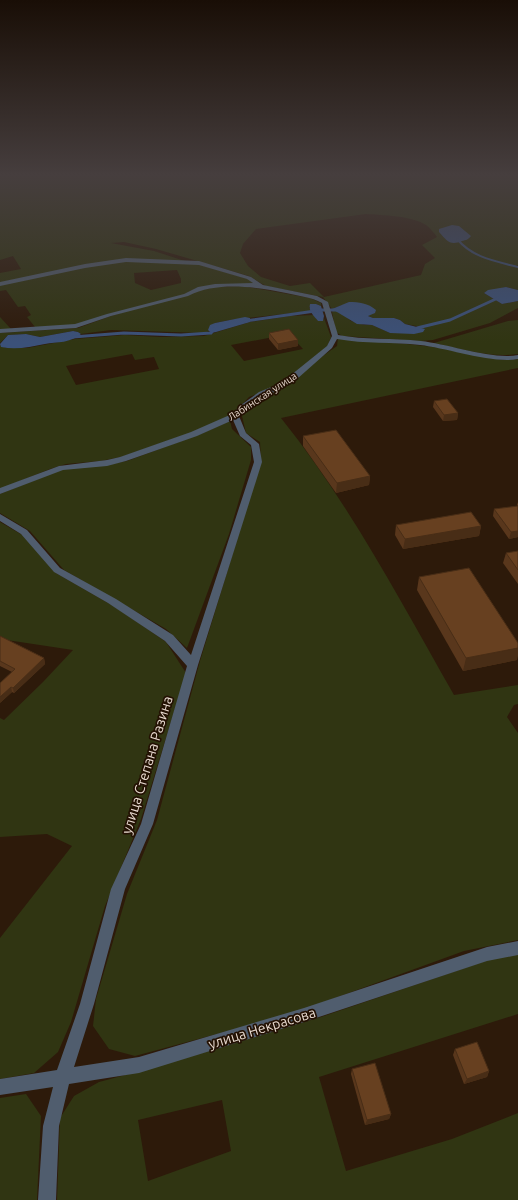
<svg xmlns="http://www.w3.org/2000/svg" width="518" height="1200" font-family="Ubuntu,sans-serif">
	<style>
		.green { fill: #303512; fill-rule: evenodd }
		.water { fill: #3b5179 }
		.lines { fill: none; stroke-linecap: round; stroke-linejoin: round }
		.stream-far1 { stroke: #3b5179; stroke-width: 2 }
		.stream { stroke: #3b5179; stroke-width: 3 }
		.street { fill: #505d6e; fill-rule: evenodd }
		.wall { fill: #59371c }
		.shaded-wall { fill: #482d16 }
		.building { fill: #674020; stroke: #482d16 }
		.labels { text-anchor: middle; stroke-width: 3.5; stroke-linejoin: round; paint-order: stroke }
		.far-street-label { font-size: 10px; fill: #e9dbd1; stroke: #231103 }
		.near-street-label { font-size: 14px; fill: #e9dbd1; stroke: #231103 }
	</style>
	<rect width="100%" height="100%" fill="#2d1a0a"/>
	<!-- green -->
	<g class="green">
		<path d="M0 175H518V265L516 266 518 268V290L506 287 484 293 502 304 518 301V308L490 323 433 340 420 341 342 336 336 332 332 312 334 310 345 316 351 321 364 325H372L390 333 422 327 405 324 400 320 394 318H373L342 305 332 309 323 297 266 286 249 276 156 249 124 242 111 243 154 251 191 263 129 259 0 283V273L21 269 13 256 0 260ZM366 214C381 215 413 216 426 225 430 228 434 233 437 237L422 245 435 258 425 264 421 275 324 297 310 283 290 286 261 277 248 266 240 253 243 244 256 229Z"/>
		<path d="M124 261 198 264 248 279 257 284 214 285 195 289 183 295 105 316 77 326 9 331 0 329V317L12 330 35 327 27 317 31 315 25 306 18 307 6 290 0 291V284L86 267ZM177 270 181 279V283L151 290 135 283 134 273Z"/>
		<path d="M242 286 310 298 321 303V306L316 304 309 307 311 311 230 320 215 323 208 330 210 331 202 333 111 330 81 334 78 332 73 331 40 337 26 334 8 335 0 343V333L78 328 111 316 199 290 216 287Z"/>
		<path d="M314 315 318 321H323L324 318 331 337 327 347 279 385 249 397 235 412 223 419 193 432 121 457 100 461 66 464 50 469 0 489V345L6 348H27L75 339 125 335 161 337 204 336 250 322 290 316ZM289 334 303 349 244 361 231 345ZM132 354 135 360 154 357 159 369 76 385 66 366Z"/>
		<path d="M518 320V354C490 358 461 349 434 343L508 321Z"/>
		<path d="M338 338C370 341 402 343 433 347 454 349 500 364 518 359V368L281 418C349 503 400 600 454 695L518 685V704L514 705 507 717 518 733V940L464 951 291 1014 135 1056 109 1049 93 1026 96 999 127 894 157 820 200 661 261 461 260 442 246 433 242 416 250 406 265 395 288 385 317 360 337 346Z"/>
		<path d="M230 421 232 429 251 447V460L229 534 187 648 166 629 64 570 30 531 0 513V494L62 469 107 465 127 461 203 433Z"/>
		<path d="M0 522 24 536 56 573 115 607 166 642 186 673 141 819 105 906 71 1022 58 1052 34 1073 0 1079V938L72 846 47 834 0 837V718L4 720 43 682 73 650 0 639Z"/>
		<path d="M518 953V1014L319 1077 346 1171 452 1139 518 1113V1200H57L60 1118 74 1096 99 1082 155 1067 321 1017 491 959ZM222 1100 231 1151 148 1181 138 1120Z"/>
		<path d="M26 1094 41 1116 37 1200H0V1098Z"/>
	</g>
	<!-- water -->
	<g class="water">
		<path d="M452 225 459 226 471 236C468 240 466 240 462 241 450 246 447 241 439 232V229Z"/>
		<path d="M506 287 518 290V301L502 304 484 293 488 290Z"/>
		<path d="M349 302C359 302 368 303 376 310L375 313 368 316 373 318H394L400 320 405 324 425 329 423 332 414 334 390 333 372 325 357 324 332 309Z"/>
		<path d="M310 304H316L321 306 324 316 323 321H318C314 316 308 311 310 304Z"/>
		<path d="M245 317 250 318V322L216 332 211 333 208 330 210 325 215 323Z"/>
		<path d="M73 331 78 332 81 334C71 343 57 342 45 344 30 347 16 350 1 347L0 344 8 335 26 334 40 337Z"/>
	</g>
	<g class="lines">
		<!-- stream-far1 -->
		<path class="stream-far1" d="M457 239C473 258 495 261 518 267"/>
		<!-- stream -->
		<g class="stream">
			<path d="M245 321 322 310H338"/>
			<path d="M417 328 450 320 498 298"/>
			<path d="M73 337 124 333 181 335 211 333 214 329"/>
		</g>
		<!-- street -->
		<path class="street" d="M126 258 199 261 251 277 263 285 317 296 328 302 338 335C365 340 393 338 421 341 448 344 493 360 518 355V359C493 364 447 348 420 345 393 342 365 344 337 339L332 348 297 379 282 389 265 396 239 416 246 433 259 444 262 462 198 665 153 824 125 889 94 1004 74 1067 139 1057 304 1008 487 947 518 941V955L487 961 304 1022 139 1073 69 1084 59 1126 56 1200H38L43 1126 53 1087 0 1095V1079L57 1070 80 1004 111 889 141 824 187 666 165 641 108 603 54 572 21 534 0 521V514L27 530 60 568 116 599 173 635 191 655 254 462 251 445 240 436 233 420 197 436 126 461 107 466 63 470 0 494V488L59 466 107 460 120 457 191 432 232 414 241 405 259 392 276 385 291 375 327 346 332 336 322 303C311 297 299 296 286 293 255 287 218 281 188 296L111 316 76 328 0 333V329L75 324 107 314 184 294 198 287 215 284 253 283 247 279 199 265 126 262 85 268 0 286V282L85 264Z"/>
	</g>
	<!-- wall -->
	<g class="wall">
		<path d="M269 333 298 346 278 350 269 339Z"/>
		<path d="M434 401 458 413 457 420 443 421 433 407Z"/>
		<path d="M303 436 370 476 369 485 336 493 303 446Z"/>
		<path d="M518 502V537L509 539 493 516 494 509 518 506 517 505Z"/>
		<path d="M396 525 481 526 479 536 403 549 395 535Z"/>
		<path d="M518 551V584L503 563 506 553Z"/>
		<path d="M419 577 517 660 463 671 417 590Z"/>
		<path d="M0 636 44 658 45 664 14 693 12 692 0 703 12 672 0 666Z"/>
		<path d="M455 1049 489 1071 487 1077 464 1084 453 1055Z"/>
		<path d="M352 1069 391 1114 389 1119 365 1125 351 1074Z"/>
	</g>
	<!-- shaded-wall -->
	<g class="shaded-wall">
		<path d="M298 340V346L278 350V344Z"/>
		<path d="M458 413 457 420 443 421 444 415Z"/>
		<path d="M370 476 369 485 336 493 337 483Z"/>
		<path d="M481 526 479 536 403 549 405 539Z"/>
		<path d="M518 531V537L509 539 511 532Z"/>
		<path d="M518 648V656L517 660 463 671 466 658Z"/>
		<path d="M44 658 45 664 14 693 13 688Z"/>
		<path d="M11 687 12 692 0 703V697Z"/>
		<path d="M489 1071 487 1077 464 1084 467 1079Z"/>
		<path d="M391 1114 389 1119 365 1125 367 1120Z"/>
	</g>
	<!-- building -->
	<g class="building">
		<path d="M289 329 298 340 278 344 269 333Z"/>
		<path d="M447 399 458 413 444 415 434 401Z"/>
		<path d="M336 430 370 476 337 483 303 436Z"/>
		<path d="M518 506V531L511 532 494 509Z"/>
		<path d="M471 512 481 526 405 539 396 525Z"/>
		<path d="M518 551V570L506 553Z"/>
		<path d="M469 568 518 643V648L466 658 419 577Z"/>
		<path d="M0 636 44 658 13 688 11 687 0 697V683L15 669 0 661Z"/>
		<path d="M477 1042 489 1071 467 1079 455 1049Z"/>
		<path d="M375 1063 391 1114 367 1120 352 1069Z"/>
	</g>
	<!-- sky -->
	<linearGradient id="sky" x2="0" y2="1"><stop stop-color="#190e06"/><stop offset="0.51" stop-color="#463e3e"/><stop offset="1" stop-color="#463e3e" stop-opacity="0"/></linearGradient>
	<rect width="518" height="343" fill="url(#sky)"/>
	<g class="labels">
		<!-- far-street labels -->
		<g class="far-street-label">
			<text transform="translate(262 396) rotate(-33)" y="4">Лабинская улица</text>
		</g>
		<!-- near-street labels -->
		<g class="near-street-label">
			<text transform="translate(147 765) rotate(-73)" y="5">улица Степана Разина</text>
			<text transform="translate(262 1028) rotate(-17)" y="5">улица Некрасова</text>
		</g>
	</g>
</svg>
